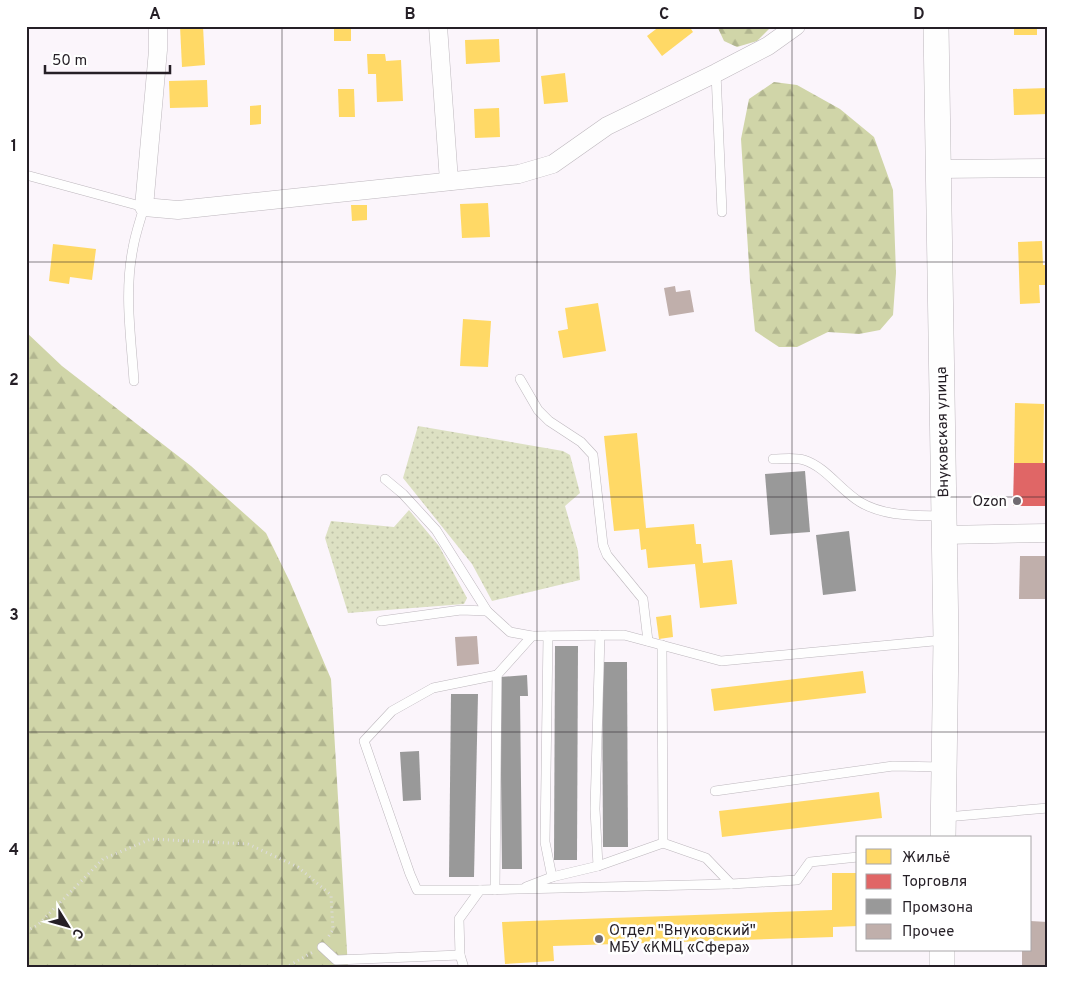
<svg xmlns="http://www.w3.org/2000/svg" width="1074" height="994" font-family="Overpass,sans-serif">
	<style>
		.forest { fill: url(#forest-firs) }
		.garden { fill: url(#garden-dots) }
		.homes { fill: #ffd966 }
		.shops { fill: #e06666 }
		.industry { fill: #999 }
		.building { fill: #c0afab }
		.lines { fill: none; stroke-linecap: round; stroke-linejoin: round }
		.lane-casing { stroke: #bdb7bd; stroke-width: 10 }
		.street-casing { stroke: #bdb7bd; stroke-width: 19 }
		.secondary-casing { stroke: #bdb7bd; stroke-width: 26 }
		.path { stroke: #dedcdf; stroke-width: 3; stroke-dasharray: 1 4; stroke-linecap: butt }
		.lane { stroke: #fefefe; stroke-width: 9 }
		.street { stroke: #fefefe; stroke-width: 18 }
		.secondary { stroke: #fefefe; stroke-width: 25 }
		.grid { fill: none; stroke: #251f26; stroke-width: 1; stroke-opacity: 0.55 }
		.poi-dot { fill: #706a71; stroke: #fff; stroke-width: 2 }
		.labels { text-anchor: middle; stroke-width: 5; stroke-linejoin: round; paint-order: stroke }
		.street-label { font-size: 15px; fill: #251f26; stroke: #fff }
		.poi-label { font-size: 15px; fill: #251f26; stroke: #fff; text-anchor: end }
		.neatline { fill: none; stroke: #251f26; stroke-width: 2 }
		.grid-label { font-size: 16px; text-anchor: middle; font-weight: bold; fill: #251f26 }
	</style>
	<defs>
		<pattern id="forest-firs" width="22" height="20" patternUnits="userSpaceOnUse" patternTransform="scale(1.25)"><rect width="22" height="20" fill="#d0d5a8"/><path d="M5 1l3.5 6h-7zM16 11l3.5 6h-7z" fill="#b2b690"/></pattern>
		<pattern id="garden-dots" width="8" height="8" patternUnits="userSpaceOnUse" patternTransform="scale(1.25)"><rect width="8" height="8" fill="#dde1c3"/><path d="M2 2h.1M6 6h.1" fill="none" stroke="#bec1a7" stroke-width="1.8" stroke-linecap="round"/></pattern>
	</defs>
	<rect width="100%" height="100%" fill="#fbf5fb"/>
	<!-- forest -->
	<g class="forest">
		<path d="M717 26H772L757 41 737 47 724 41Z"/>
		<path d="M774 82 797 85 840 109 874 137 893 190 896 273 893 315 880 330 859 334 828 332 797 347H779L755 331 750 281 741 139 749 99Z"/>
		<path d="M26 332 62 366 191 466 266 533 290 582 331 679 348 968H26Z"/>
	</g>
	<!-- garden -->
	<g class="garden">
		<path d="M418 426 563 451 570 455 580 493 565 506 578 551 580 580 492 601 472 564 403 478Z"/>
		<path d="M409 510 439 546 467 598 464 604 348 613 325 538 331 521 394 527Z"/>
	</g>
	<!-- homes -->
	<g class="homes">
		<path d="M180 26H203L205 65 182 67Z"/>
		<rect x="334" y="26" width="17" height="15"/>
		<path d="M660 26H689L693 32 662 56 647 36Z"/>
		<rect x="1014" y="26" width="23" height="9"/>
		<path d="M499 39 500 62 466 64 465 40Z"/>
		<path d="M367 54H385L386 61 401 60 403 101 377 102 376 74H368Z"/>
		<path d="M565 73 568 102 544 104 541 76Z"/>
		<path d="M207 80 208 107 170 108 169 81Z"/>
		<path d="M1048 88V114L1014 115 1013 89Z"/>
		<path d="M338 89H354L355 117H339Z"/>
		<path d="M261 105V124L250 125V106Z"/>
		<path d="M499 108 500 137 475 138 474 109Z"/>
		<path d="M488 203 490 237 462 238 460 204Z"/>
		<path d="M351 205H367V220L352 221Z"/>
		<path d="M1042 241 1043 265H1048V285H1039L1040 303 1020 304 1018 242Z"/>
		<path d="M53 244 96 249 92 280 70 277 69 284 49 281Z"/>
		<path d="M598 303 606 351 563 358 558 331 568 329 565 308Z"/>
		<path d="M463 319 491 321 488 367 460 366Z"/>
		<path d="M1015 403 1044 404 1043 463H1014Z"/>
		<path d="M637 433 646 528 694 524 696 544H701L703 563 732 560 737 604 700 608 695 564 648 568 646 549 641 550 639 529 614 531 604 436Z"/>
		<path d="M671 615 673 637 659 639 656 617Z"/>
		<path d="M863 671 866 693 714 711 711 689Z"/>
		<path d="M879 792 882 818 722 837 719 811Z"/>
		<path d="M832 873H858V926L833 927V937L553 946 554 961 505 964 502 922 832 910Z"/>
	</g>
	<!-- shops -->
	<path class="shops" d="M1014 463H1048V506H1013Z"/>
	<!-- industry -->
	<g class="industry">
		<path d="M805 471 810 532 770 535 765 474Z"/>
		<path d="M849 531 856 591 823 595 816 535Z"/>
		<path d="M555 646H578L577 860H554Z"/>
		<path d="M602 662H627L628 847H603Z"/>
		<path d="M527 675 528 696H520L522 869H502L500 677Z"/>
		<path d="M451 694H478L474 877H449Z"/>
		<path d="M419 751 421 800 403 801 400 752Z"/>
	</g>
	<!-- building -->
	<g class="building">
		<path d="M675 286 676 292 690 290 694 312 669 316 664 288Z"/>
		<path d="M1020 556H1048V599H1019Z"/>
		<path d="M477 636 479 664 457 666 455 637Z"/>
		<path d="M1030 921 1048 922V968H1022V950H1030Z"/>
	</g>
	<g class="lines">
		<defs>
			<g id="lane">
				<path d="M716 73 722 212"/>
				<path d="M26 175 144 207C140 221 135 235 133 248 124 292 131 337 134 381"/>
				<path d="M520 379 538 410 549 421 581 442 593 455 603 545 607 555 643 599 648 641"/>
				<path d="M773 459C782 459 795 457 804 460 826 467 840 490 860 502 885 517 915 515 943 516"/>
				<path d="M385 479 403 494 436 530 487 611 510 632 532 636"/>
				<path d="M381 621 461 610 487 611"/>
				<path d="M548 636 545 842 552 877"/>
				<path d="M715 791 893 766 943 767"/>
				<path d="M946 817 1048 808"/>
				<path d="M663 843 706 858 731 884"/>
				<path d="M598 866 595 809 600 635"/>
				<path d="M526 887 552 877 598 866 663 843 662 645"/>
				<path d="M480 890H417L410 874 364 741 392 711 433 688 497 675 532 636 624 635 721 661 944 640"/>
				<path d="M495 890 497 675"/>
				<path d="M322 947 336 960 460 955 464 968"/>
				<path d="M460 955 459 919 480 890 731 884 797 880 810 862 858 857"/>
			</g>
			<g id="street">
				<path d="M158 26V50L144 207 178 210 519 174 553 164 607 126 716 73 768 46 796 26"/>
				<path d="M438 26 449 181"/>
				<path d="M937 169 1048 168"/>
				<path d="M944 535 1048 533"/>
			</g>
			<g id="secondary">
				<path d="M936 26 946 640 943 838"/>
				<path d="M942 968V950"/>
			</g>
		</defs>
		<!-- lane casing -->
		<use href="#lane" class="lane-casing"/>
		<!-- street casing -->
		<use href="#street" class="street-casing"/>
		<!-- secondary casing -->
		<use href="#secondary" class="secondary-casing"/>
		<!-- path -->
		<g class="path">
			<path d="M26 931 38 925 103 859 151 839 248 844 298 867 331 895 333 930 328 937"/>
			<path d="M285 968 313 952"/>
		</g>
		<!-- lane -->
		<use href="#lane" class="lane"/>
		<!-- street -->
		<use href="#street" class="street"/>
		<!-- secondary -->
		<use href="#secondary" class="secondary"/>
	</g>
	<!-- grid -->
	<path class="grid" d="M282 26V968M537 26V968M792 26V968M26 262H1048M26 497H1048M26 732H1048"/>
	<!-- markers -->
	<g class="poi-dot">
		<circle cx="1017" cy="501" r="5"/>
		<circle cx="599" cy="939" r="5"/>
	</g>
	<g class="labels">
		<!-- street labels -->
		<g class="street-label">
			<text transform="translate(942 432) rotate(-91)" y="5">Внуковская улица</text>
		</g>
		<!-- poi labels -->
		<g class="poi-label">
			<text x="1007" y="506">Ozon</text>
			<text x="609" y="935" text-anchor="start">Отдел "Внуковский"<tspan x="609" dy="17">МБУ «КМЦ «Сфера»</tspan></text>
		</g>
	</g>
	<!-- border -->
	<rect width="1074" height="994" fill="none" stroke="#ffffff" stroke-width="55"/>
	<!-- legend -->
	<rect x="856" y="836" width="175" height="115" fill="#ffffff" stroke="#a8a5a8"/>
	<rect x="866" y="849" width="25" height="15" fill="#ffd966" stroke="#a8a5a8"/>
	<text x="902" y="862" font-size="15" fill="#251f26">Жильё</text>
	<rect x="866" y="874" width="25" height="15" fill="#e06666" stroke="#a8a5a8"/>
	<text x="902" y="886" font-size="15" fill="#251f26">Торговля</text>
	<rect x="866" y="899" width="25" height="15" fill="#999999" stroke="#a8a5a8"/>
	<text x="902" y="912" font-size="15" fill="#251f26">Промзона</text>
	<rect x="866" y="924" width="25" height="15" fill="#c0afab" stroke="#a8a5a8"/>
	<text x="902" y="936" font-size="15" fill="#251f26">Прочее</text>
	<!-- north arrow -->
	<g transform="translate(68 926) rotate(127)" stroke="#ffffff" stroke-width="4" paint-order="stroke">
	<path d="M0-4L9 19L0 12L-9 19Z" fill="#251f26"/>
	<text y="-8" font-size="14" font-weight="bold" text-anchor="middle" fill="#251f26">С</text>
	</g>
	<!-- scale -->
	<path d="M45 65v8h125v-8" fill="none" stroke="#251f26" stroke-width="2.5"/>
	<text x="52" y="65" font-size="15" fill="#251f26" stroke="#ffffff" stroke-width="4" paint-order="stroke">50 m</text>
	<rect x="28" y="28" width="1018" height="938" class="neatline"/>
	<g class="grid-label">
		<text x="155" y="19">A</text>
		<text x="410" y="19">B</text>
		<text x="664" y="19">C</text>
		<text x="919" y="19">D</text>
		<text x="14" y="151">1</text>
		<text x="14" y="385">2</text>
		<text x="14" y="620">3</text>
		<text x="14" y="855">4</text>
	</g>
</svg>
